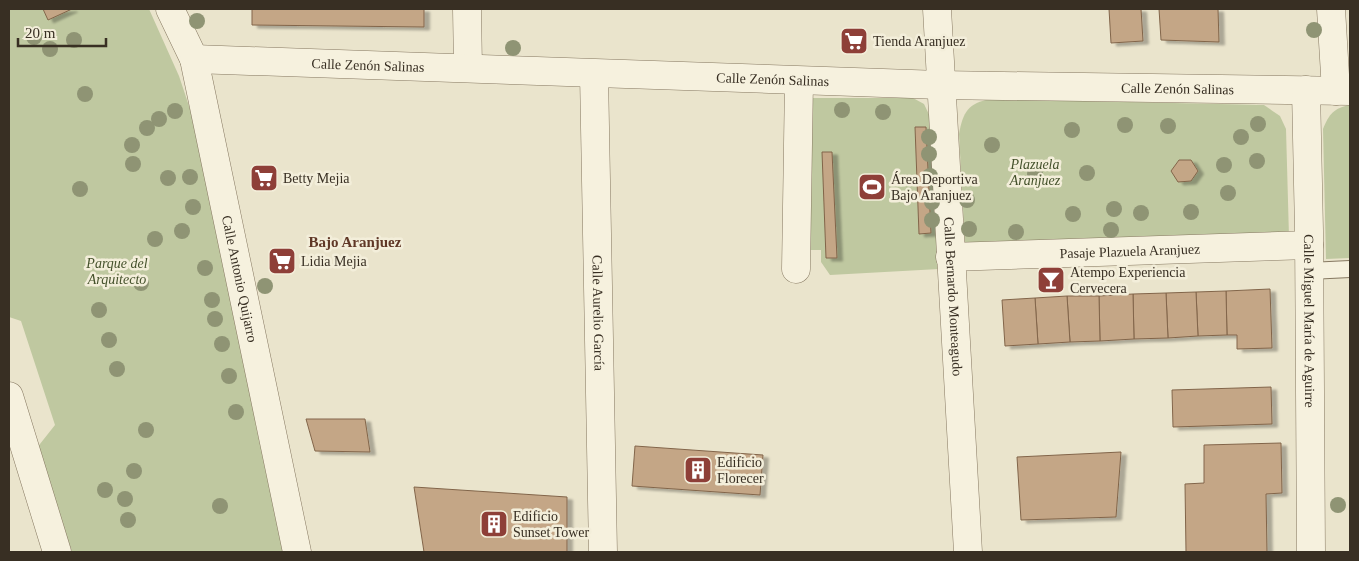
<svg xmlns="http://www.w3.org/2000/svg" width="1359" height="561" font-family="'Times New Roman',serif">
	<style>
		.green { fill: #bfc8a0 }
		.building { fill: #c4a686; stroke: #82654a; filter: url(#shadow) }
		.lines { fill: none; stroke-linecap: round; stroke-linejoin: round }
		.lane-casing { stroke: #867861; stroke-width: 18 }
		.street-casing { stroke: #867861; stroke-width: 29 }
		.lane { stroke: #f6f1de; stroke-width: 16 }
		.street { stroke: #f6f1de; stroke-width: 28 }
		.tree { fill: #8f9474 }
		.labels { text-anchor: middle; stroke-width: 5; stroke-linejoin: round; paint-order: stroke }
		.poi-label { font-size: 14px; fill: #382f23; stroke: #f3eeda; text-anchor: start }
		.street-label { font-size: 14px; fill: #382f23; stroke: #f3eeda }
		.park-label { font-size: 14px; font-style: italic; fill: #45522c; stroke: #f3eeda }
		.neighbourhood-label { font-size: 15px; font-weight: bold; fill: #603827; stroke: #f3eeda }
	</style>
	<defs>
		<filter id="shadow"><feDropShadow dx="5.5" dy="3" stdDeviation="1" flood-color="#0004"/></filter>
	</defs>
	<rect width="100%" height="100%" fill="#eae4cc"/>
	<!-- green -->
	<g class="green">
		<path d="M9 9H149L179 76 194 121 283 552H72L36 449 55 425 21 321 9 317Z"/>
		<path d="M811 98H913L924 104 934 125 939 269 830 275 821 262V250H807Z"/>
		<path d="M991 99 1264 105 1280 116 1286 129 1289 237 965 246 959 134C963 112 968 103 991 99Z"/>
		<path d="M1350 105V258L1326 259 1323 129C1329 114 1334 108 1350 105Z"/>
	</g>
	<!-- building -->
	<g class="building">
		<path d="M43 9H72L48 20Z"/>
		<path d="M252 9H424V27L252 25Z"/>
		<path d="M1109 9H1141L1143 41 1111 43Z"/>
		<path d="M1159 9H1218L1219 42 1161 40Z"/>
		<path d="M915 127H926L931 233 919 234Z"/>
		<path d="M822 152H832L837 258H826Z"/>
		<path d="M1179 160H1191L1198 171 1191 181 1178 182 1171 171Z"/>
		<path d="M1270 289 1272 348 1237 349V335H1227L1226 291Z"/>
		<path d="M1226 291 1227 335 1198 336 1196 292Z"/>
		<path d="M1196 292 1198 336 1168 338 1166 293Z"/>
		<path d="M1166 293 1168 338 1134 339 1133 294Z"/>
		<path d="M1133 294 1134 339 1100 341 1099 296Z"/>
		<path d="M1067 296H1099L1100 341 1070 342Z"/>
		<path d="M1067 296 1070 342 1038 344 1035 298Z"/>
		<path d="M1035 298 1038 344 1005 346 1002 300Z"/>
		<path d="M1271 387 1272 424 1173 427 1172 390Z"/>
		<path d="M306 419H365L370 452 315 451Z"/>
		<path d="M1281 443 1282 493 1266 494 1267 552H1186L1185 484 1204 483V445Z"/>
		<path d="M635 446 763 455 760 495 632 486Z"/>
		<path d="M1121 452 1116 517 1021 520 1017 457Z"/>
		<path d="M414 487 567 497V552H424Z"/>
	</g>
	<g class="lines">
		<defs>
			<path id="lane" d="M1309 271 1350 269"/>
			<g id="street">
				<path id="s1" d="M170 9 194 59 297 552"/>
				<path d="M467 9 468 68"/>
				<path id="s2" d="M937 9 968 552"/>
				<path d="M1331 9 1336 91"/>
				<path id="s3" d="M194 59 940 85 1350 91"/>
				<path id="s4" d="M594 74 603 552"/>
				<path id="s5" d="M1306 90 1309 231 1311 552"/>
				<path id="s6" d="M950 257 1309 245"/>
				<path d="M796 269 799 81"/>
				<path d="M9 396 57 552"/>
			</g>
		</defs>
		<!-- lane casing -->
		<use href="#lane" class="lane-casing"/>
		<!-- street casing -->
		<use href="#street" class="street-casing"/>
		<!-- lane -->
		<use href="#lane" class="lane"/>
		<!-- street -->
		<use href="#street" class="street"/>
	</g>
	<!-- trees -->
	<g class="tree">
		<circle cx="197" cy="21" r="8"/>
		<circle cx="1314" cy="30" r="8"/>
		<circle cx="34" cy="37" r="8"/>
		<circle cx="74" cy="40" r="8"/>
		<circle cx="513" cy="48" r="8"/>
		<circle cx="50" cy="49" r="8"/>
		<circle cx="85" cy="94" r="8"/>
		<circle cx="842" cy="110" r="8"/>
		<circle cx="175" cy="111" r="8"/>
		<circle cx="883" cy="112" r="8"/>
		<circle cx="159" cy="119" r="8"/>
		<circle cx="1258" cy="124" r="8"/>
		<circle cx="1125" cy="125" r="8"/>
		<circle cx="1168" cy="126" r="8"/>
		<circle cx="147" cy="128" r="8"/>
		<circle cx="1072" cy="130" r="8"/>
		<circle cx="929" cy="137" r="8"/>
		<circle cx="1241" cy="137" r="8"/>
		<circle cx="132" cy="145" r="8"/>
		<circle cx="992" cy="145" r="8"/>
		<circle cx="929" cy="154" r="8"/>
		<circle cx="1257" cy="161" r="8"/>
		<circle cx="133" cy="164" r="8"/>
		<circle cx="1224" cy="165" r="8"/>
		<circle cx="1087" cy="173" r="8"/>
		<circle cx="1035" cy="174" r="8"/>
		<circle cx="930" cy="176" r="8"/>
		<circle cx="190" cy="177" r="8"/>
		<circle cx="168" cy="178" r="8"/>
		<circle cx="80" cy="189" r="8"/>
		<circle cx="1228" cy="193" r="8"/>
		<circle cx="967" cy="200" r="8"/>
		<circle cx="932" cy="202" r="8"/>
		<circle cx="193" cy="207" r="8"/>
		<circle cx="1114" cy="209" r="8"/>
		<circle cx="1191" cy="212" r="8"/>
		<circle cx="1141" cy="213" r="8"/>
		<circle cx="1073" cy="214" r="8"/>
		<circle cx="932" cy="220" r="8"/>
		<circle cx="969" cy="229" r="8"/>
		<circle cx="1111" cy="230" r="8"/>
		<circle cx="182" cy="231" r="8"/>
		<circle cx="1016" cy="232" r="8"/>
		<circle cx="155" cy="239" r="8"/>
		<circle cx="205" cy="268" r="8"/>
		<circle cx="141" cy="283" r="8"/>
		<circle cx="265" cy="286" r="8"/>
		<circle cx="212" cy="300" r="8"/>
		<circle cx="99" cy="310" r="8"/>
		<circle cx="215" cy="319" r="8"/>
		<circle cx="109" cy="340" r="8"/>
		<circle cx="222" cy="344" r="8"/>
		<circle cx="117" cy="369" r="8"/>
		<circle cx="229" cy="376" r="8"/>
		<circle cx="236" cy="412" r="8"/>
		<circle cx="146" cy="430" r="8"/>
		<circle cx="134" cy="471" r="8"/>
		<circle cx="105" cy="490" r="8"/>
		<circle cx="125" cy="499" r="8"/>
		<circle cx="1338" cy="505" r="8"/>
		<circle cx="220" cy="506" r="8"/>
		<circle cx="128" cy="520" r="8"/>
	</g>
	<!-- icons -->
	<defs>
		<symbol id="supermarket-square" viewBox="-11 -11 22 22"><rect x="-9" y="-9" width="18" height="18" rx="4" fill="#8e3f38" stroke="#f3eeda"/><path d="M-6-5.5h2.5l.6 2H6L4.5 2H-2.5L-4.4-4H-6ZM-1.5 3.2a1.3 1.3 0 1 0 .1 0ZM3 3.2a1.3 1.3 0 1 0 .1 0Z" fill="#fff"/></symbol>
		<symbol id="stadium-square" viewBox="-11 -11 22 22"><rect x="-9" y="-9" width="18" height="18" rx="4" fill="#8e3f38" stroke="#f3eeda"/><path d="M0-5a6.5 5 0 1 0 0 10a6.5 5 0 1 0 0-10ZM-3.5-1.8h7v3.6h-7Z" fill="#fff"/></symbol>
		<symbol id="bar-square" viewBox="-11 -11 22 22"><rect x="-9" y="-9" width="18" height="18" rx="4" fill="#8e3f38" stroke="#f3eeda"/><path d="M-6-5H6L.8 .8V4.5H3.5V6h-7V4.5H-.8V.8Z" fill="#fff"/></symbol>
		<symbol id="building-square" viewBox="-11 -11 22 22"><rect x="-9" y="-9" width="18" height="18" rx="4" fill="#8e3f38" stroke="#f3eeda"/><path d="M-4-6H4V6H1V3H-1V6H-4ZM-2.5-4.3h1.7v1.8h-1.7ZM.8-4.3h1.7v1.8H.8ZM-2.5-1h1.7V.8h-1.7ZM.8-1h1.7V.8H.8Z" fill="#fff"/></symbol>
	</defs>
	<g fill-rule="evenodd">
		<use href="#supermarket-square" x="838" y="25" width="32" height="32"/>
		<use href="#supermarket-square" x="248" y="162" width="32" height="32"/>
		<use href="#stadium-square" x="856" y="171" width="32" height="32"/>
		<use href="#supermarket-square" x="266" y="245" width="32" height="32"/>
		<use href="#bar-square" x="1035" y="264" width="32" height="32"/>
		<use href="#building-square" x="682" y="454" width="32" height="32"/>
		<use href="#building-square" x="478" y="508" width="32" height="32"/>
	</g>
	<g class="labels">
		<!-- poi labels -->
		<g class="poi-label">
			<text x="873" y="46">Tienda Aranjuez</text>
			<text x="283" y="183">Betty Mejia</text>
			<text x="891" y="184">Área Deportiva<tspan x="891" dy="16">Bajo Aranjuez</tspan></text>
			<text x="301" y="266">Lidia Mejia</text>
			<text x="1070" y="277">Atempo Experiencia<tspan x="1070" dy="16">Cervecera</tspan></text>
			<text x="717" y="467">Edificio<tspan x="717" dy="16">Florecer</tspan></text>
			<text x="513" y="521">Edificio<tspan x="513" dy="16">Sunset Tower</tspan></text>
		</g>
		<!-- street labels -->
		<g class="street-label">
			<text dy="5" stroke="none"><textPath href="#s3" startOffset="174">Calle Zenón Salinas</textPath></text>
			<text dy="5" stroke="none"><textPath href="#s3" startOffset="579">Calle Zenón Salinas</textPath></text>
			<text dy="5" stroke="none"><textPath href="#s3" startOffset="984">Calle Zenón Salinas</textPath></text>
			<text dy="5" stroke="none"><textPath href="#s6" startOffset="180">Pasaje Plazuela Aranjuez</textPath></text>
			<text dy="5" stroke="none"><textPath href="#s1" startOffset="280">Calle Antonio Quijarro</textPath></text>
			<text dy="5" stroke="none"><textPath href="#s2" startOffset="288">Calle Bernardo Monteagudo</textPath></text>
			<text dy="5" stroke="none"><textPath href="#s4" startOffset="239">Calle Aurelio García</textPath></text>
			<text dy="5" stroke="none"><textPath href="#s5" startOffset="231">Calle Miguel María de Aguirre</textPath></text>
		</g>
		<!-- park labels -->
		<g class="park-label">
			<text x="1035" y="169">Plazuela<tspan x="1035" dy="16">Aranjuez</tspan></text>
			<text x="117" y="268">Parque del<tspan x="117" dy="16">Arquitecto</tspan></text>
		</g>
		<!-- neighbourhood labels -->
		<g class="neighbourhood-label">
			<text x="355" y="247">Bajo Aranjuez</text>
		</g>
	</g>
	<!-- border -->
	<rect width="1359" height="561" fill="none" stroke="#382f23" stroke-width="20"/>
	<!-- scale -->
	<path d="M18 38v8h88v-8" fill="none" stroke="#382f23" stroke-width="2.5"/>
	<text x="25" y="38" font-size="15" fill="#382f23" stroke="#f3eeda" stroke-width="4" paint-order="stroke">20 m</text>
</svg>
